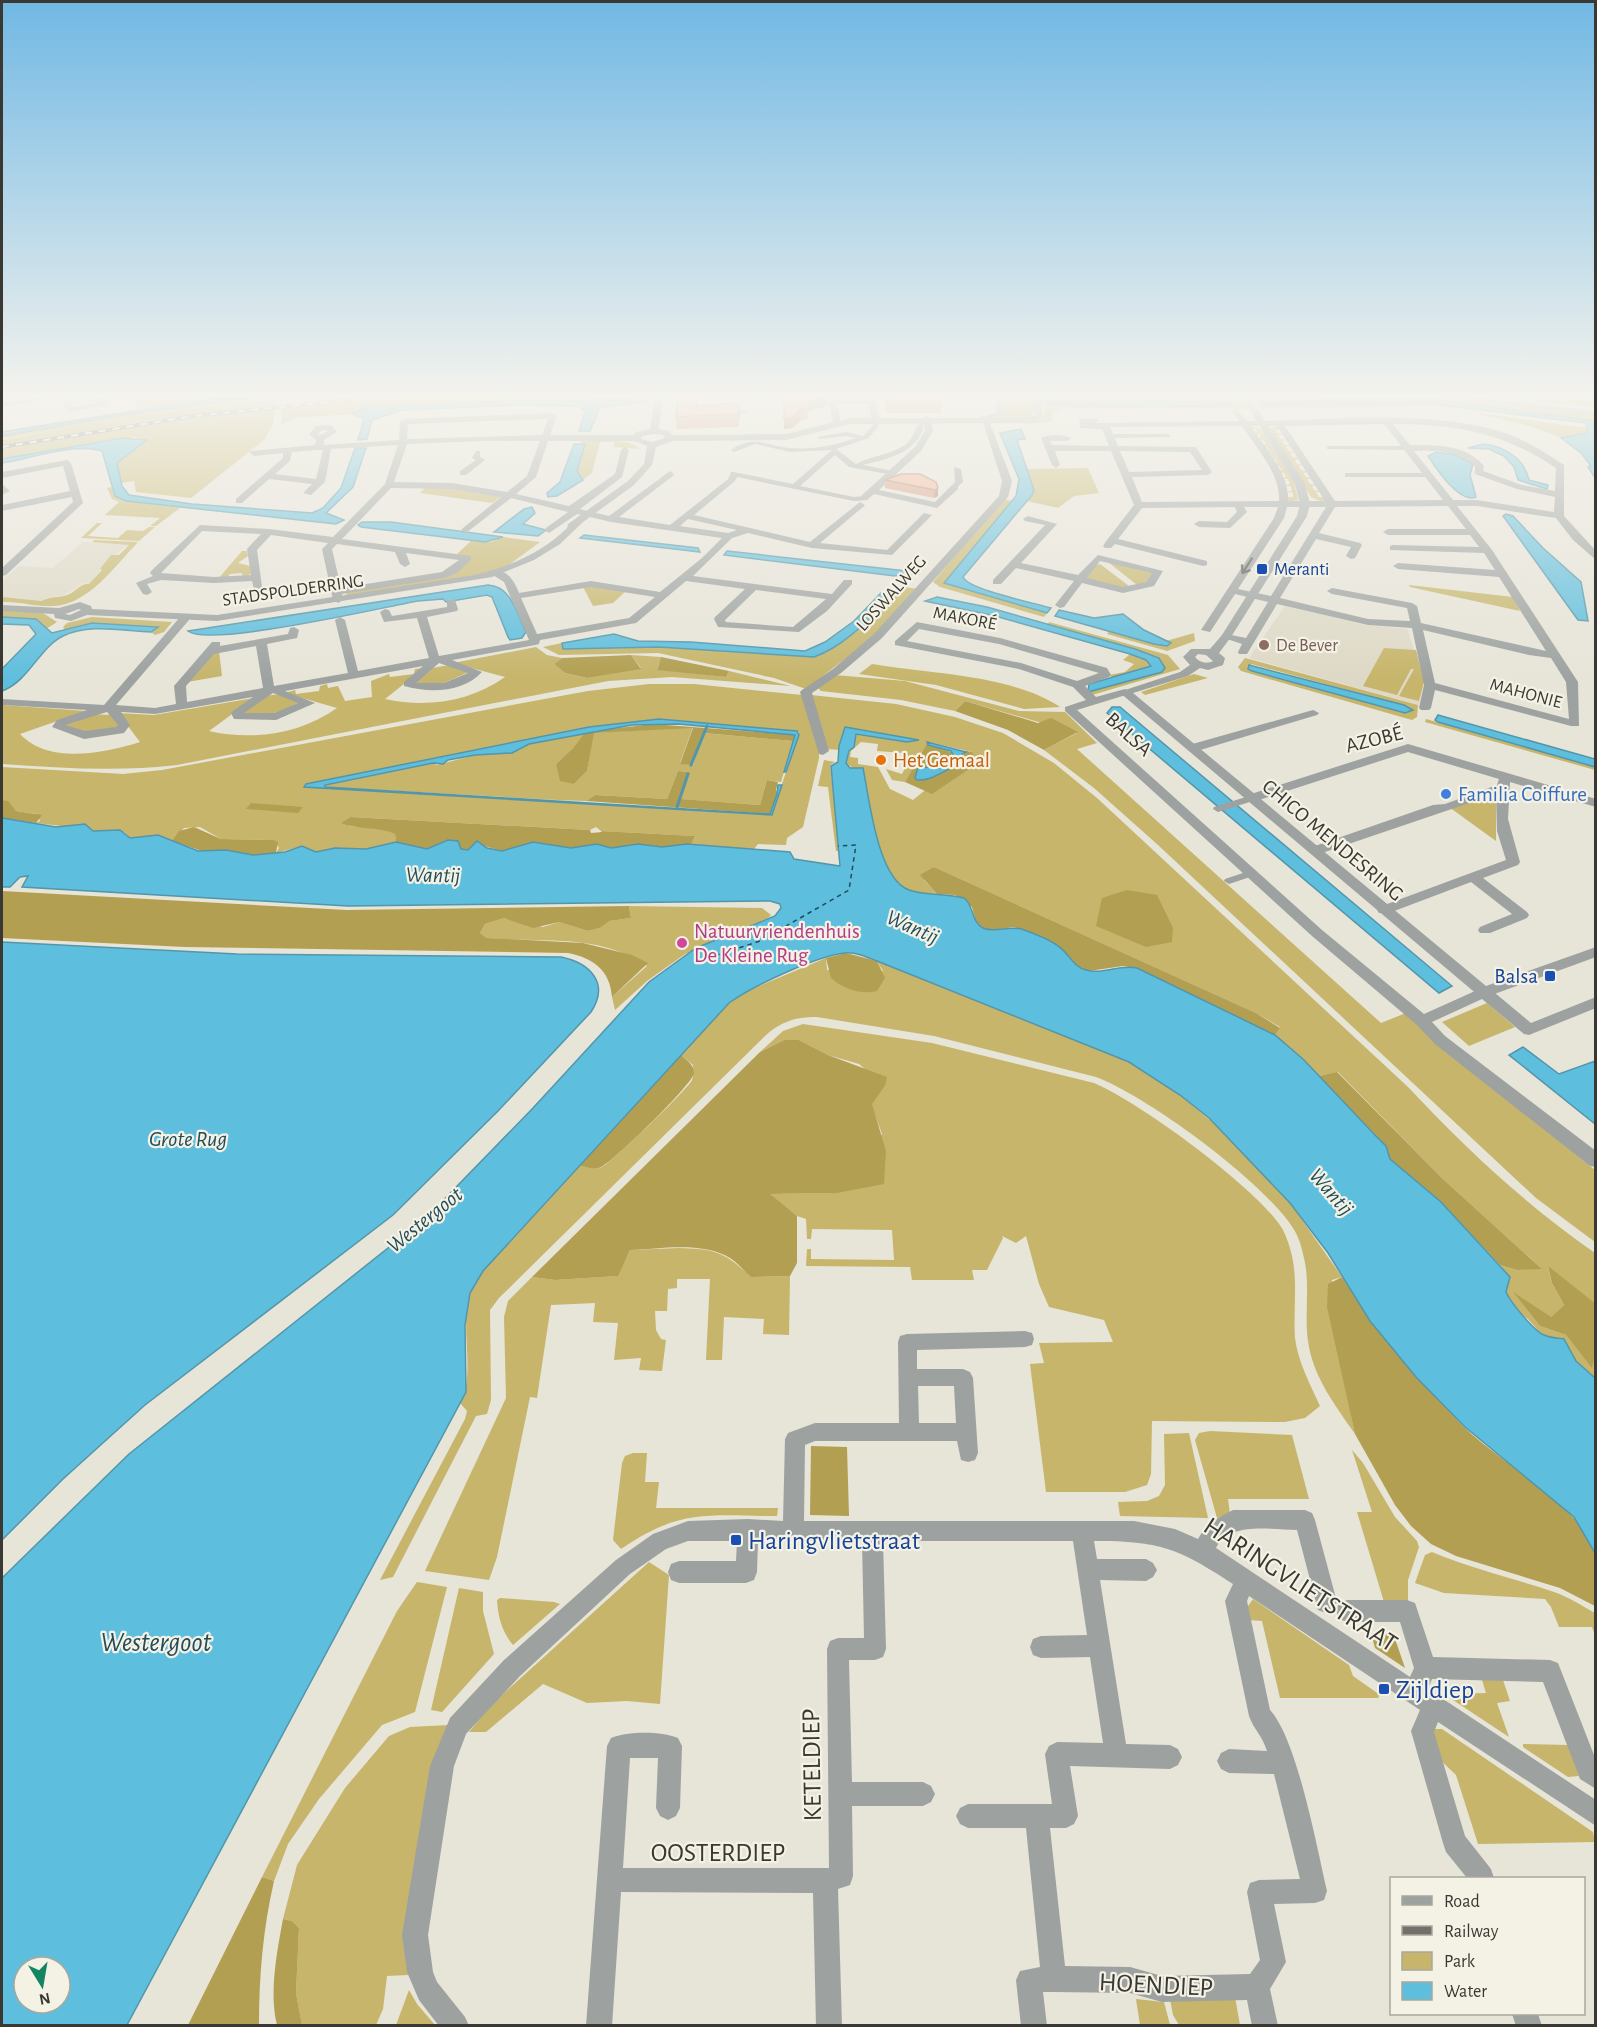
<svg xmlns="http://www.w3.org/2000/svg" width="1597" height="2027" font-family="'Alegreya Sans',sans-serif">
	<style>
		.built { fill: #ded9c6 }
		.green { fill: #c6b56b; fill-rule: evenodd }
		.forest { fill: #b29f52 }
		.water { fill: #5ebedd; stroke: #5396aa; stroke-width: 1.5; fill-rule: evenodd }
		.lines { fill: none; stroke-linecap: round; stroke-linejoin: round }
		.stream { stroke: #5396aa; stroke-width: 3 }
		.ferry { stroke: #224c5a; stroke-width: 1.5; stroke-dasharray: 4.5 4; stroke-linecap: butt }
		.pedestrian { fill: #9da2a0; fill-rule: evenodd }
		.minor { fill: #9da2a0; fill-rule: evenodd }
		.tertiary { fill: #9da2a0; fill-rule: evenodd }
		.rail-casing { stroke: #727069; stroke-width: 4 }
		.rail { stroke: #f4f1e5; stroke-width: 2; stroke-dasharray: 7; stroke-linecap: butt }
		.wall { fill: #d69578 }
		.shaded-wall { fill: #ae7962 }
		.building { fill: #f9ad8c; stroke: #ae7962; stroke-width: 1.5 }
		.oneway { stroke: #575854 }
		.transit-dot { fill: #1a4fb4; stroke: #f4f1e5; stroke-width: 2 }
		.education-dot { fill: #8d6e63; stroke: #f4f1e5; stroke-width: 2 }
		.food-dot { fill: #e8710a; stroke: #f4f1e5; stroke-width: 2 }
		.shop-dot { fill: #3f7fe0; stroke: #f4f1e5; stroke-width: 2 }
		.hotel-dot { fill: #d1479c; stroke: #f4f1e5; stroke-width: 2 }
		.labels { text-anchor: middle; stroke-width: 4.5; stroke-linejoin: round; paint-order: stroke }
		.far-transit-label { font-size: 18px; fill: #164399; stroke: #f4f1e5; text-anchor: start }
		.far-street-label { font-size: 18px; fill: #393833; stroke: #f4f1e5 }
		.far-education-label { font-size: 18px; fill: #785e54; stroke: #f4f1e5; text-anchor: start }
		.street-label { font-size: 21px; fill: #393833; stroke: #f4f1e5 }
		.food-label { font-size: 21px; fill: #c56008; stroke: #f4f1e5; text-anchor: start }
		.shop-label { font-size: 21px; fill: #366cbe; stroke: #f4f1e5; text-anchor: start }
		.hotel-label { font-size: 21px; fill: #b23c85; stroke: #f4f1e5; text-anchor: start }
		.transit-label { font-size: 21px; fill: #164399; stroke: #f4f1e5; text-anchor: end }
		.water-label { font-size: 22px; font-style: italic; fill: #224c5a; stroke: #f4f1e5 }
		.near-transit-label { font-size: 26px; fill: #164399; stroke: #f4f1e5; text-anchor: start }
		.near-street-label { font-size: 26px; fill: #393833; stroke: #f4f1e5 }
		.near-water-label { font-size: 27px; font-style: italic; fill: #224c5a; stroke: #f4f1e5 }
	</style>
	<rect width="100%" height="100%" fill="#e7e4d8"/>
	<!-- built -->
	<g class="built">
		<path d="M352 397H401L282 407 177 420 2 450V445L146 421Z"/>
		<path d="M83 542 129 544 110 559 89 584 83 583 65 595 46 598 43 601 2 597V581L19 566 53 568Z"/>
		<path d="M1285 606 1366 625 1407 629 1424 681 1419 705 1249 658Z"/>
	</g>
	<!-- green -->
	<g class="green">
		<path d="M135 397H213L138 409Z"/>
		<path d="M258 397H275L160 412 2 439 3 435 126 414Z"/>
		<path d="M401 397H648L646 404H637V401L632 400 513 401 371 408 352 414 296 418 281 425 282 407Z"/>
		<path d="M1042 397 1030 418 996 419 1002 416 1003 404 1015 398Z"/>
		<path d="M1494 397H1595V407Z"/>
		<path d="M1229 398 1242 401 1249 409 1063 408 1053 412 1051 422 1021 424 1043 418 1046 402 1050 399ZM1062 401 1230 402 1234 405 1048 403Z"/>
		<path d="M1261 398H1442L1595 415V423L1435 400H1333L1270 405 1428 403 1588 424 1437 406 1260 409 1256 402Z"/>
		<path d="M275 400 274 405 146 421 2 445V440C92 423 183 406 275 400Z"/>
		<path d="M274 408V422L264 440 191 498 136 492 134 481 122 483 117 463 146 441 135 437 2 459V450C92 432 182 419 274 408Z"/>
		<path d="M1471 412 1587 428 1588 433 1561 438 1533 427Z"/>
		<path d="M1248 426 1259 428 1263 432 1294 481 1298 500 1287 502V497H1293V493L1286 491H1292L1291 486H1284L1290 484 1288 479H1281L1286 477 1284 473H1277L1276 470H1282L1279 466 1271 464 1278 463 1275 459H1268L1273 457 1271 453H1265L1264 451H1269L1267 447 1261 446 1266 444 1263 440 1255 438H1261L1260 434H1252L1257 432 1256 429H1249Z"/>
		<path d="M1278 426 1281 429 1275 430 1277 433 1284 434 1278 435 1281 439 1288 440 1282 441 1285 445 1292 446 1286 447 1289 451 1296 453H1290L1293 457 1301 459 1295 460 1297 464 1305 465 1299 466 1301 470 1309 472 1303 473 1306 477 1314 478 1307 479 1310 484 1318 485 1312 486 1314 490 1323 492H1316L1319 497H1325L1329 501H1320L1311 497 1270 431V428Z"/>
		<path d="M577 440 628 442 641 449 614 447V442H600L592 473 583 480 577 472 585 444Z"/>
		<path d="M1088 468 1099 493 1074 496 1058 508 1027 501 1034 489 1027 469Z"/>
		<path d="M112 487 115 496 126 501 180 508 156 526H150L160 518 105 515 119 502 112 499 107 488Z"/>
		<path d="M426 487 453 488 502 496 492 503 420 493Z"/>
		<path d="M1003 499 1012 501 945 583 1047 613 1044 617 940 587 933 582Z"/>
		<path d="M97 523H102L88 536 118 538 127 530 143 531 149 527H155L139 541 81 538Z"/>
		<path d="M503 537 540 542 506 567 486 573 348 598 346 593 440 577 463 565 457 554 471 541 491 542Z"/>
		<path d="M94 540 138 542C115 566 89 604 54 606 34 607 20 601 2 602V597L42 601C49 596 59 598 67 595 76 592 80 583 89 584L102 570 100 569 111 555H119L129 545 92 542Z"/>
		<path d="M242 551H247L248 556 238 563 250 566 251 574 243 577 242 573 230 574 228 577 218 579Z"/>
		<path d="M1108 562 1150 571 1153 573 1146 582 1137 585Z"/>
		<path d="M1100 564 1129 586 1122 588 1086 579 1096 565Z"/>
		<path d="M1409 585 1513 597 1520 611 1410 587Z"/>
		<path d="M592 586 627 590 613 603 593 606 583 587Z"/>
		<path d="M898 586 918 589 881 631 806 689 774 678 658 653 559 655 543 647 562 643 563 649 659 647 814 657C848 645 876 612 898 586Z"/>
		<path d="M2 610 43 613 57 622 46 629 36 619 2 617Z"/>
		<path d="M92 617 172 622 164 632 155 635 151 632 158 627 86 624 65 630 63 627 67 623Z"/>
		<path d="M1049 622 1168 655 1180 669 1092 695 1088 692 1137 679 1159 658 1135 649 1048 624Z"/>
		<path d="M1109 631 1162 645 1167 646 1170 642 1166 641 1194 633 1195 641 1167 651 1107 634Z"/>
		<path d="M536 647 547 655 562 658 554 664 565 673 587 678 641 668 631 655 661 657 657 669 726 677 729 671 791 686 672 677 608 681 177 765C118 772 60 768 2 764V705L86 711 20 734C49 765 105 753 140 742L118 713 154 715 254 698 209 731C252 741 301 734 337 708L285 693 295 690 296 694 319 691 320 686 327 684 328 688 338 686 345 701 372 697 371 681 389 674 390 677 414 674 415 669 424 668 385 699C426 708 470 702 505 677L453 663Z"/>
		<path d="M1384 648 1416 650 1424 682 1419 701 1399 696 1414 669H1411L1397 695 1363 686Z"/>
		<path d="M219 651 222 676 187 682 212 652Z"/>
		<path d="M1130 654 1146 660 1151 666 1113 678 1109 675 1125 672 1134 664 1123 660Z"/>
		<path d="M1245 658 1418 705 1417 717 1412 720 1241 671 1238 667ZM1251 664 1404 705 1413 710 1405 713 1252 671Z"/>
		<path d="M872 664C929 674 1010 674 1060 707L1024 709 936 685 859 674Z"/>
		<path d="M449 665 471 671 444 683 413 684 427 669Z"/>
		<path d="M1194 674 1208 678 1145 695 1141 692Z"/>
		<path d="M835 675 905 681 1019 711 1065 712 1097 743 1077 749 1381 1023 1406 1013 1476 1074 1595 1170V1242L1536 1198 1158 845 1094 788 1044 750 1077 733 965 701 955 711 901 700 821 691 818 688Z"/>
		<path d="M649 684H694L802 695 819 750V758L803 827 787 838 786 845 758 844 753 850 691 845 695 836 601 831 596 827 590 830 351 817 349 826 383 829 395 834 396 842 366 849 335 848 316 852 302 846 276 853 279 848 274 840 221 839 200 827 184 828 172 841 158 835 130 838 124 832 93 831 85 824 70 827 36 823 40 821 37 814 16 811 2 800V767L123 774 162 770 588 691ZM659 719 799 732 772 815 304 787 306 784 589 727Z"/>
		<path d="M281 694 302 701C282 711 264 720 241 712L263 696Z"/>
		<path d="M811 695 896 704 955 717 1003 733 1054 763 1097 798 1408 1087C1465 1148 1526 1205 1595 1253V1303L1548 1267 1552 1283 1564 1305 1550 1318 1515 1294 1540 1326 1566 1335 1592 1367 1595 1356V1378L1576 1361 1564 1339 1542 1335 1528 1319 1517 1312 1506 1292 1510 1277 1500 1265 1517 1270 1541 1268 1443 1179 1338 1072 1319 1076 1275 1035 1280 1027 1256 1013 934 867 924 880 937 894C927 893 909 894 901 886 878 864 867 808 865 777L846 763 856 734 907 742 913 739 859 729 841 750 827 749ZM861 742 878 744 877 751 904 753 910 758 902 774 886 769 892 780 905 782 929 742 972 752 913 800 890 789 878 767 858 764V758L850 757 851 751Z"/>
		<path d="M88 714 113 715 120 727C99 731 79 736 61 723Z"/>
		<path d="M1426 719 1595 767V770L1425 722Z"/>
		<path d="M693 727 680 763 693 765 703 733 793 741 781 782 767 780 760 805 680 799 690 772 678 771 667 799 595 795 586 801 557 800 325 787V785L433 763 437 765 475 755 512 753 529 744 585 732 573 748 556 764 574 784 587 771 593 733Z"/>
		<path d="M824 760 835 762 830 765 840 851H836L828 787 818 786Z"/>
		<path d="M1496 793V841L1449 807Z"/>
		<path d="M629 906 762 908 771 915 768 918 685 954 647 981 615 1010 612 997 647 966C600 933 541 943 487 938L480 933 485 924 504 918 543 927 559 922 588 931 600 928 608 921 631 918Z"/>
		<path d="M826 958 827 970 883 971 877 961 1108 1053 1129 1062 1180 1095 1217 1126 1290 1203 1342 1277 1332 1280 1343 1374 1355 1434C1335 1405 1313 1377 1308 1341 1304 1313 1311 1282 1303 1254 1301 1244 1297 1233 1291 1225 1258 1178 1150 1098 1096 1077L934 1036 817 1017C794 1017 780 1022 764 1037L499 1298 490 1310 491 1400 487 1414 476 1416 393 1577 380 1580 465 1419 467 1411 460 1403C476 1375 460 1328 469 1295 478 1264 554 1191 579 1165 587 1167 594 1171 602 1167 612 1162 689 1088 692 1080 694 1076 693 1069 693 1065L681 1055 729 1003 745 992Z"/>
		<path d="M1487 1003 1515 1027 1469 1046 1442 1022Z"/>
		<path d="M803 1024 932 1043 1094 1083C1138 1101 1260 1190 1283 1230 1287 1238 1290 1247 1292 1256 1298 1282 1293 1311 1295 1338 1298 1362 1310 1384 1320 1406L1305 1418 1285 1422 1152 1421 1151 1474 1147 1485 1125 1492H1046L1030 1364 1044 1363 1039 1343 1113 1342 1104 1320 1049 1307 1039 1284 1026 1236 1016 1243 1002 1236 1003 1238 987 1270H972L974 1280H912L910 1267 806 1266 807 1249H811V1259L894 1260 892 1230 812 1229 811 1239H807L806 1219 797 1216 769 1194 837 1193 882 1134 871 1104 885 1086 859 1064 828 1055 799 1040H784L760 1052 783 1031Z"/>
		<path d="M679 1248C715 1249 725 1252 751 1277L790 1276 789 1335 763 1334 764 1319 724 1317 722 1360H706L710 1279H677V1288L668 1289 667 1311H655L656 1330 661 1339 666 1340 662 1371 639 1370 641 1358 614 1360 618 1323 593 1322 595 1303 551 1305 537 1398 530 1397 497 1557 489 1580 425 1571 506 1398 504 1317 508 1301 532 1277 555 1280 617 1276 630 1250Z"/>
		<path d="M1210 1431 1292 1435 1309 1499H1228L1230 1514 1217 1518 1195 1440 1199 1433Z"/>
		<path d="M1189 1433 1208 1518 1120 1516 1118 1502 1147 1501 1159 1496 1165 1485 1164 1434Z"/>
		<path d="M1352 1450 1363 1463 1395 1517 1417 1541 1419 1547 1408 1580V1603L1384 1602 1357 1512H1372Z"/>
		<path d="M633 1453H647L645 1482H659L656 1508H778L777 1516C708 1516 681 1508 621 1549L613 1540 622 1463 625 1456Z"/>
		<path d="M1432 1552C1472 1569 1513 1578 1554 1592 1569 1597 1582 1606 1595 1613V1635L1592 1627H1559L1551 1607 1545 1599 1444 1593 1415 1583 1425 1555Z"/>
		<path d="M649 1562 669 1575 660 1704 627 1701 587 1703 543 1684 486 1732H469L492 1704Z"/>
		<path d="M417 1582 447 1587 415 1712 382 1725 319 1799 288 1844 274 1881 262 1877 397 1611Z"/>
		<path d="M459 1588 483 1592V1611L494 1654 442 1712 431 1710Z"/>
		<path d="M500 1598 554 1602 560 1604 513 1645C502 1632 498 1617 497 1600Z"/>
		<path d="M1253 1599 1349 1665 1353 1676 1380 1695 1378 1698H1280L1262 1621 1248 1620 1246 1609Z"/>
		<path d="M1482 1680H1503L1510 1701 1497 1703 1509 1737 1450 1698 1449 1694 1486 1693Z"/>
		<path d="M449 1725 407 1957 408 1975 387 1976 383 2009 376 2025H302L296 1993 299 1928 292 1921 283 1919 297 1865 345 1788 389 1736 410 1727Z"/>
		<path d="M1435 1729H1442L1593 1832 1595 1842 1478 1844 1456 1775 1433 1753 1429 1740Z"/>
		<path d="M1523 1744 1568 1745 1579 1776 1568 1777 1523 1747Z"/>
		<path d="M409 1990 417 2004 435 2025H396Z"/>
		<path d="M1235 1997 1240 2025H1179L1173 2015 1170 1999Z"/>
		<path d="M1136 1999 1164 2002 1170 2025H1140Z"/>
	</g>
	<!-- forest -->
	<g class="forest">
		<path d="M631 655 641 669 587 678 565 673 554 664 562 658Z"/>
		<path d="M661 657 729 671 726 677 657 670Z"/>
		<path d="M965 701 1038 723 1051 718 1078 732 1044 750 1008 730 955 711Z"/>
		<path d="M653 724 796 735 793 741 704 733 692 765 680 764 693 728 594 733 587 771 574 784 560 781 556 764 573 748 585 732Z"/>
		<path d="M927 744 954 753 955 759 949 766 932 768 935 776 957 763 966 751 972 752 978 763 932 794 905 782Z"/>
		<path d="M678 771 690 772 681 799 760 805 767 780 778 782 776 790 778 794 770 814 586 801 595 795 667 799Z"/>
		<path d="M2 800 8 801 16 811 42 815 36 823 2 818Z"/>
		<path d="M251 803 303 807 298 813 246 809Z"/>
		<path d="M351 817 590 830 591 833 602 832 601 831 695 836 691 845 662 847 638 844 611 848 597 844 571 848 519 847 502 851 481 845 469 850 461 849 448 840 427 849 396 842 395 834C377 826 358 830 341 823Z"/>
		<path d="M194 827 221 839 274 840 278 842 276 853 253 855 226 850 205 852 172 841 179 831Z"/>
		<path d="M934 867 1256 1013 1280 1028 1275 1035 1136 968 1123 966 1089 971 1079 968 1067 954 1014 927 994 930 982 928 976 923 972 907 955 895 937 894 920 875Z"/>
		<path d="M1127 890 1157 895 1173 928 1172 942 1146 947 1096 926 1102 898Z"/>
		<path d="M2 891 347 910 629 906 631 918 609 921 600 928 588 931 559 922 533 928 504 918 485 924 480 933 487 938 583 943 632 955 648 963 612 997C610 970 593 958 568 953L185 947 2 938Z"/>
		<path d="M846 953 877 961 885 978 877 991C861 995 843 989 831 978L826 958Z"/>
		<path d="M784 1040H799L828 1055 887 1077 885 1086 872 1104 886 1151 884 1184 837 1193 770 1194 797 1216V1263L790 1276 751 1277C744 1271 737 1262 730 1258 702 1241 661 1249 630 1250L618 1276 555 1280 532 1277 760 1052Z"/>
		<path d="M681 1055C686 1060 694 1064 694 1073 694 1083 614 1161 601 1167 594 1171 586 1167 579 1165Z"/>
		<path d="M1337 1072 1443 1179 1542 1269 1517 1270 1500 1265 1441 1202 1390 1159 1386 1146 1319 1076Z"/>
		<path d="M1548 1266 1595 1303V1356L1592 1368 1566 1335 1540 1326 1513 1292 1551 1317 1564 1305 1552 1283Z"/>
		<path d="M1342 1277C1377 1333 1418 1379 1463 1426 1503 1466 1573 1498 1595 1551 1597 1563 1595 1593 1595 1606L1560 1588 1456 1556 1431 1544 1411 1526 1395 1505 1355 1434 1327 1307 1328 1284Z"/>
		<path d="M811 1446 847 1447 849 1516 810 1515Z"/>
		<path d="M1371 1633H1393L1405 1668 1375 1648Z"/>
		<path d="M262 1877 274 1881C263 1929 259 1976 259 2025H188Z"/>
		<path d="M283 1919 292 1921 299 1928 296 1993 302 2025H277C269 1992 277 1952 283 1919Z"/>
	</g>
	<!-- water -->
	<g class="water">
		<path d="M224 397H258L127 414 2 436V432Z"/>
		<path d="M632 400 638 402 600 408 590 431H579L585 412 579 406 516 405 403 410 372 420 367 439 358 440 364 419 352 414 364 408 513 401Z"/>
		<path d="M1333 400H1435L1594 421 1595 478 1588 467 1591 466 1581 453 1561 438 1588 433 1586 423 1428 403 1270 405 1264 403Z"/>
		<path d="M1167 401 1234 404 1231 406 1052 405 1048 402Z"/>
		<path d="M1021 429 1025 439 1017 440 1034 490 1032 495 963 577C969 590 1035 603 1051 608L1047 613 944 583 1016 496 1019 479 1000 433Z"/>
		<path d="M123 438 147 440 117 463 122 486 129 495 192 504 312 513 323 508 341 488 355 448H366L353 487 326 513 344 520 336 524 126 501 115 496 102 451C78 442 28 459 2 463V459Z"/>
		<path d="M574 444H585L577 471 583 480 557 496 548 497 547 493 560 482Z"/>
		<path d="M1483 444C1504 446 1525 459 1529 480L1548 485 1547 489 1518 480 1514 467 1504 456 1489 449 1468 448Z"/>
		<path d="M1436 452 1456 455 1473 464 1470 475 1476 497C1459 504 1436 468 1428 456Z"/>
		<path d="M532 507 535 513 523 524 546 530 538 536 494 532 524 509Z"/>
		<path d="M1506 514 1513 516 1543 548 1581 582 1588 621 1578 620 1503 516Z"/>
		<path d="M362 522H391L503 537 485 542 361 527 358 525Z"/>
		<path d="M584 535 698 548 700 552 580 538Z"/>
		<path d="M727 551 916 572 918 574 895 576 724 555Z"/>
		<path d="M488 585C511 586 517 613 526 632L522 638 510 640 508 637 492 597 487 595 446 602 443 599 418 601C384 607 208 648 188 631Z"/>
		<path d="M888 591 893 593 892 596C870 618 845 646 814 657L659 647 563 649 562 643 614 634 638 641 691 642 805 651 825 642 854 621 881 593Z"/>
		<path d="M937 597 987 607 1135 649 1159 658 1165 668 1162 672 1088 692 1089 684 1151 666 1146 660 1130 654 995 616 925 601Z"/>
		<path d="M1059 610 1094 618 1123 614 1144 630 1171 643 1167 646 1154 644 1055 616Z"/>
		<path d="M2 617 36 619 52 633 92 623 158 627 151 632C123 631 89 623 63 636 40 647 28 682 2 691V669L36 634 29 625 2 624Z"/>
		<path d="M1249 665 1404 705 1413 710 1405 713 1252 671 1248 669Z"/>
		<path d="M1112 707H1120L1452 986 1439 993 1107 713Z"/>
		<path d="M1438 715 1595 759V767L1438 722 1435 720Z"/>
		<path d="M659 719 797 731 799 735 786 772H784L795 735 678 724 632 725 529 744 512 753 475 755 448 760 443 764 433 763 325 785V787L770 814 777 794 778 785H782L772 815 304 787 306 784 589 727Z"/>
		<path d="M845 727 919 740 907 742 856 734 854 747 849 751 846 763 850 768H863C869 796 877 879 909 890 926 896 946 893 964 898 974 905 971 922 983 928 996 934 1011 924 1024 930 1035 934 1049 939 1058 946 1069 953 1073 967 1086 970 1103 975 1119 964 1137 968L1275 1035 1304 1060 1374 1134 1386 1146 1390 1159 1441 1202 1510 1277 1506 1292C1511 1303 1534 1331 1544 1335 1550 1338 1558 1338 1564 1339L1576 1361 1595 1378V1553L1574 1517 1465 1427 1416 1377 1370 1321 1328 1253 1290 1203 1209 1118 1180 1095 1129 1062 877 961C867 957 856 952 845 953 816 956 753 986 729 1003L483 1271 470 1293 465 1325 466 1392 127 2025H2V1578L129 1454 427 1217 533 1108 649 982 696 948 775 916 781 908 780 904 770 901 348 906 22 887 28 876 20 877 10 887H2V818L56 827 85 824 93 831 120 830 130 838 158 835 198 851 226 850 253 855 285 852 302 846 316 852 335 848 366 849 396 842 427 849 448 840 458 841 461 849 468 850 477 841 487 848 502 851 533 842 571 848 597 844 611 848 638 844 662 847 687 844 790 852 794 859 840 866 831 766 838 762 839 746ZM24 1967H60V2003H24Z"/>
		<path d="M927 742 966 752 962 754 953 767C941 772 931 781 917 780L915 778 918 767 945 768 955 759 951 751 928 745Z"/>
		<path d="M2 942 237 954 561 957C590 963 610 983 591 1012L498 1111 393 1215 145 1405 63 1479 2 1540Z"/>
		<path d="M1523 1047 1559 1074 1595 1061V1124L1509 1055Z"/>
	</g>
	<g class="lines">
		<!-- stream -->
		<g class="stream">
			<path d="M691 765 707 726"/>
			<path d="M677 807 688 774"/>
		</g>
		<!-- ferry -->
		<path class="ferry" d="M699 961 760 941 849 890 856 845 838 846"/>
		<!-- pedestrian -->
		<g class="pedestrian">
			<path d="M744 410 747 412 746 413 724 414 721 412 724 410Z"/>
			<path d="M921 423 924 425C918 453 887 459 863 465L893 471V475L849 467 835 455 800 486 854 497 864 496 868 498 867 500 854 501 737 477 735 481 728 479 731 472H734L793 484 832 450 790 452 755 444 734 452 731 450C754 434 765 446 790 448 812 450 835 445 856 438L846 436 820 439 817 437 846 432 863 436 874 424H878L879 425 869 438 836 449 856 464C871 456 890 455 905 445 914 438 914 428 921 423Z"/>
			<path d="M1168 434 1170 435V437L1110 438 1107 436 1110 434Z"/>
			<path d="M1329 446H1406L1409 448 1406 450 1327 449V447Z"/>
			<path d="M476 451H480V457L485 460 466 475H460V471L476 460 472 458Z"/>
			<path d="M954 467 961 469 963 482 955 489 951 487 955 482Z"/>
			<path d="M1345 473H1427L1431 475 1427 477H1345Z"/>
			<path d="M2 484 10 491 2 495Z"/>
			<path d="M1252 795 1257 798 1256 800 1218 812 1213 809 1214 807Z"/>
			<path d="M1252 870 1256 871 1257 873 1256 875 1229 884 1224 881 1225 879Z"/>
		</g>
		<!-- minor -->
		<g class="minor">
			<path d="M39 397H63L2 407V403Z"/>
			<path d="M63 397H71L73 407 100 403 80 397 106 398 108 405 70 412 66 410Z"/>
			<path d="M832 400H876L879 419 872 424 868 421 871 418 869 404H837L841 423 834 425 828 402Z"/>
			<path d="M1236 409 1247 421C1325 421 1436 408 1508 434 1529 442 1546 453 1564 465V516L1596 551V560L1573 540 1556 518 1477 506H1457L1492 550 1578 682 1579 726H1571L1435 690 1431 708 1429 710H1421L1419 708 1424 685 1412 628 1368 625 1277 604 1247 654H1239L1238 652 1242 644 1221 637 1226 634 1246 638 1268 602 1235 594 1210 632 1201 630 1274 518 1278 507H1244L1247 512 1230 528 1199 527 1194 524 1199 521 1227 522 1237 512 1235 507 1142 508 1118 539 1207 561V565L1203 566 1115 544 1111 548H1105L1103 546 1107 540 1134 505 1111 451H1055L1060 465 1056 468 1052 465 1041 438C1047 434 1065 434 1071 438L1067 441H1050L1052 445 1109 446 1102 429 1080 428 1079 419H1097L1098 421 1094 423 1239 421 1232 411ZM1384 424 1443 500 1335 501 1285 426ZM1393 424C1456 424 1504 433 1556 468L1555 491 1522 485 1483 471 1484 466C1466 444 1436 445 1410 445ZM1242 426C1256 447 1281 475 1279 501L1142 502 1132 477 1208 475 1212 472 1196 447 1118 446 1110 427ZM1251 426H1277L1325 501H1288C1290 475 1265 447 1251 426ZM1120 451 1190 452 1202 470 1129 472ZM1414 451C1436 450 1458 450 1475 466V474L1517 489 1555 497 1554 512 1477 500H1453ZM1448 506 1466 529H1388L1383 532 1388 535H1470L1479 547 1393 545 1390 546V550L1484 553 1495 570 1398 563 1393 566 1398 569 1499 577 1546 651 1421 623 1417 606 1412 603 1332 588 1327 591 1332 594 1407 608 1410 621 1368 619 1280 598 1316 539 1351 547 1346 556 1351 559 1355 558 1362 545 1360 543 1319 533 1335 507ZM1287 507H1326L1271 596 1238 589 1284 518ZM1423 630 1529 655 1551 658 1566 682 1569 719 1435 683Z"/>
			<path d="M553 413 557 416 550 435H636L640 438 636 441H548L536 477 516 494 569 506 615 474 621 450 625 447 629 450 622 477 580 509 609 516 670 471 674 474 673 476 619 517 670 525 732 476 735 477V481L694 515 810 542 860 502 865 505 863 507 820 543 887 550 924 513 932 515 892 555 812 548 748 533 732 538 693 576 832 594 844 580H852V584L827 611 799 632 718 627 714 619 715 617 745 589 686 581 636 623 540 640 539 644 535 645 452 660 482 672C463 693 429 693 404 686V682L423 666 285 691 315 703 276 720 234 719 231 713 233 711 253 697 155 714 121 712 130 725 124 733 84 739 52 727 57 720 87 710 2 705V699L104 705 181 616H189V620L116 705 155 708 176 704 174 686 212 642H220V646L288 634 290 628 294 627 299 630 297 638 267 644 274 686 348 673 335 620 340 617 345 620 358 671 429 658 417 618 384 622 380 612 385 609 389 610 392 616 447 607V600H455L458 609 457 611 427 617 439 656 529 640 504 582 493 575V571C508 569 514 581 519 593L591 581 660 592 702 558 722 538 611 522 577 514 549 533 544 530 546 528 568 512 511 498 466 533 461 530 463 528 501 497 452 489 391 488 342 539 471 556V560L457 573 444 578 342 594 343 600 338 603 333 600 322 549 328 543 271 535 257 550 263 594H255L252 581 214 583 161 580 147 584 152 592 147 595 143 594 136 583 153 576 150 573 151 571 200 525 269 529 333 537 385 484 398 445 331 449 325 482 311 495 303 493 312 484 269 479 242 503H236V499L283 458V453L254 456 250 453 251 451 315 445 316 440 309 434 316 426 331 425 337 432 324 440V445L399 440 400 422 404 419ZM548 419 542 435 407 439 408 424ZM322 430H326L328 431 320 435 318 434ZM484 441H540L527 476 507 492 452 483 394 482 407 444ZM318 450H323L322 454 316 479 275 474 290 461 292 452ZM688 519 737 530 728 533 680 526ZM202 531 261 534 247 549 251 575 214 577 161 573ZM337 544 395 552 400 564 405 567 410 564 406 553 459 560 442 572 341 588 332 549ZM591 587 655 597 629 618 537 634 521 598ZM756 590 826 599 793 627 726 622 725 620ZM256 646 263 688 187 702 186 686 214 654ZM439 663 468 673 444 683H416ZM273 693 298 703 274 713H244ZM107 712 118 725 116 727 85 731 65 725Z"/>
			<path d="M927 416 931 419 933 431 921 451 879 490 935 502 952 485H958V489L937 508 874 494 867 500H861V496L915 447 925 431 923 419Z"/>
			<path d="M981 416 988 418 1012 481 1008 497 882 638 841 673 812 693 829 751 823 755 819 754 800 692 802 690 833 669 874 634 999 496 1002 481Z"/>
			<path d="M67 460 71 463 83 503 6 575 2 576V568L73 502 72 497 2 511V505L70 491 63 466 2 478V472Z"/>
			<path d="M1028 516 1057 524 1021 563 1078 575 1098 555 1163 571 1154 586 1123 593 1082 583 1064 607 1060 608 1055 605 1074 581 1016 568 1001 584H993V580L1045 525 1025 521 1023 519ZM1100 561 1152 573 1146 582 1123 587 1087 578Z"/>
			<path d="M917 622 1000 638 1107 668 1111 675 1109 677 1085 686 1096 697 1125 689 1131 692 1129 694 1077 710 1322 930 1424 1014 1484 987 1489 988 1531 1023 1596 997V1008L1529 1035 1524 1034 1482 999 1432 1022 1445 1036 1596 1151V1167L1590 1166 1435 1044 1417 1025 1312 936 1065 711V707L1086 700 1073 687 1019 669 895 645V641ZM919 629 999 644 1099 673 1077 681 1021 663 907 641Z"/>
			<path d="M1313 710 1319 713 1317 715 1197 751H1189L1187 748 1189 745Z"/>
			<path d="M1408 744 1596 799V807L1510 782 1508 819 1520 862 1518 865 1483 878 1527 912 1529 915 1527 918 1490 933H1480L1478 930 1480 927 1512 914 1471 882 1389 913H1379L1377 910 1379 907 1506 860 1497 831 1496 794 1322 853 1317 854 1310 850 1312 847 1433 805 1445 804 1497 785 1499 779 1408 752 1256 801H1248L1246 798 1248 795Z"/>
			<path d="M1025 1331 1032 1333 1034 1339 1032 1345 1025 1347 917 1350V1369H963L970 1372 973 1378 978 1453 975 1460 968 1462 961 1460 957 1441H815L805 1445 804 1521H1134L1175 1529 1198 1539 1207 1524 1233 1510H1305L1312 1513 1315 1520 1337 1602 1334 1610 1326 1613 1318 1610 1297 1530C1270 1530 1230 1521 1216 1548L1410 1677 1414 1668 1400 1622H1347L1339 1619 1336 1611 1339 1603 1347 1600H1407L1415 1603 1433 1657 1550 1660 1558 1663 1596 1760V1789L1580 1779 1543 1682 1432 1679 1428 1689 1596 1800V1826L1438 1722 1434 1732 1465 1836 1491 1869 1494 1878H1467L1446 1852 1443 1843 1411 1731 1420 1710 1249 1596 1247 1601 1270 1710C1297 1739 1317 1848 1327 1891L1324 1900 1315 1903 1274 1904 1286 1962 1270 1989 1278 2026H1252L1247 2000 1162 2002 1130 1993 1054 1992H1043L1047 2026H1021L1016 1980 1020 1971 1040 1967 1026 1828H968L960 1824 956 1816 960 1808 968 1804H1052L1045 1754 1049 1746 1057 1742 1103 1743 1090 1657 1041 1658 1033 1655 1030 1647 1033 1639 1041 1636 1087 1635 1073 1541H883L886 1649 883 1657 875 1660H849L852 1782H923L931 1786 935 1794 931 1802 923 1806H852L853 1876 850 1885 838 1889 842 2026H816L813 1893 621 1892 612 2026H586L607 1746 611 1738C628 1731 661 1731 678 1738L682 1746 680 1808 676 1816 668 1820 660 1816 656 1808 658 1758H630L623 1868H829L827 1649 830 1641 838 1638H864L862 1541H758L757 1572 754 1580 746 1583H679L671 1580 668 1572 671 1564 679 1561H736L737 1541H688L666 1549 630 1574 520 1676 466 1734 454 1766 428 1935 433 1972 437 1982 465 2017 469 2026H439L419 2000 407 1972 402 1935 430 1766 450 1718 504 1660 616 1560 653 1534 688 1521 748 1519 783 1521 785 1439 788 1433 815 1423H899L898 1342 900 1336 907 1334ZM918 1386H954L956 1423H919ZM1094 1541C1160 1541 1178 1548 1233 1584L1225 1601 1249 1716C1254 1730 1262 1735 1267 1751L1229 1749 1221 1753 1217 1761 1221 1769 1229 1773 1274 1774 1300 1879 1259 1880 1250 1883 1247 1892 1260 1960 1250 1974 1162 1976 1130 1967 1065 1966 1050 1828H1066L1074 1824 1078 1816 1070 1766 1170 1769 1178 1765 1182 1757 1178 1749 1170 1745 1126 1744 1100 1580 1146 1581 1153 1577 1157 1570 1153 1563 1146 1559H1097Z"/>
			<path d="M1512 2014H1538L1542 2026H1516Z"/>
		</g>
		<!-- tertiary -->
		<g class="tertiary">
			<path d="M655 397H663L659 429 669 431 672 435 786 434 850 418H980L997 412 996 402 1003 397H1014L1004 403V415L994 418 1028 417 1035 415V400L1041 397H1052L1042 403V418L1029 423 850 424 786 440 673 441 656 447 652 465 634 485 583 522 560 544 534 560 492 577 217 621 87 615 71 621 55 618 54 614 2 611V605L59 608 80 602 91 606 92 609 217 615 474 575C508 567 542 553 567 528L568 524 628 481 644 464 647 446 632 440 636 432 650 429ZM654 434 663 435 665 438 652 442 641 439 642 436ZM79 609 81 610 70 615 65 614Z"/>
			<path d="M1242 397H1250L1305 484 1310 504 1307 516 1231 637 1219 653 1225 658 1223 665 1208 670 1200 668 1188 676 1133 693 1486 986 1596 947V957L1489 996H1479L1119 692 1180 672 1190 665 1183 657 1191 649H1210L1222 635 1297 516 1300 504 1295 484ZM1198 654 1206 655 1213 661C1207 664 1200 663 1195 657Z"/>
			<path d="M1444 397H1472L1596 411V416Z"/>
		</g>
		<defs>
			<path id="rail" d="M2 447 194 416 379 397"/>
		</defs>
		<!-- rail casing -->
		<use href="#rail" class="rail-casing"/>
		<!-- rail -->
		<use href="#rail" class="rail"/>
	</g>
	<!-- wall -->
	<g class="wall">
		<path d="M784 397H827V406L808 411V419L801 420 792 428 784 429Z"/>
		<path d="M884 397H941V413H886Z"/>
		<path d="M739 403 740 415 738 427 677 429 676 417 698 406Z"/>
		<path d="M885 480 936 482 938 496 934 498 885 488Z"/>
	</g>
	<!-- shaded-wall -->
	<g class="shaded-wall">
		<path d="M822 397H827V406L808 411V401Z"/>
		<path d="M739 403 740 415 738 427V414Z"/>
		<path d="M801 409V420L792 428 784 429V419Z"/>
		<path d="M938 488V496L934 498 935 490Z"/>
	</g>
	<!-- building -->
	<g class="building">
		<path d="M678 397H697L696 406 739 403 738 414 676 417Z"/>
		<path d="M784 397H822L808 401V409H801L792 417 784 419Z"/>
		<rect x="886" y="397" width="55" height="6"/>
		<path d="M901 474H920L936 482 938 488 935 490 885 480Z"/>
	</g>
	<!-- one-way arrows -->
	<defs><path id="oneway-shaft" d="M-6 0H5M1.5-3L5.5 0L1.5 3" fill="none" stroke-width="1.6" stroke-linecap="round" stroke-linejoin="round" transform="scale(1.5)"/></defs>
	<use class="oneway" href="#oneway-shaft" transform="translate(1247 566) rotate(123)"/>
	<!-- sky -->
	<linearGradient id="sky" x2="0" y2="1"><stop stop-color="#71b8e4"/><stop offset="0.58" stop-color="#f4f3ed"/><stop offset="1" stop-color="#f4f3ed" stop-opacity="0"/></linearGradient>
	<rect width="1597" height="681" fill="url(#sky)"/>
	<!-- markers -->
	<g class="transit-dot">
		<rect x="1256" y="563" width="12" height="12" rx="3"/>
		<rect x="1544" y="970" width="12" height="12" rx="3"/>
		<rect x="730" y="1534" width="12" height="12" rx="3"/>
		<rect x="1378" y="1683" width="12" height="12" rx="3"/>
	</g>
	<circle class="education-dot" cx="1264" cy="645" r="6"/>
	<circle class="food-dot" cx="881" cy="760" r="6"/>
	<circle class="shop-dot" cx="1446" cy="794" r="6"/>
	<circle class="hotel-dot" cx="682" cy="943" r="6"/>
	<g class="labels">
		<!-- far-transit labels -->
		<g class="far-transit-label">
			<text x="1274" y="575">Meranti</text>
		</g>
		<!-- far-street labels -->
		<g class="far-street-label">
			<text transform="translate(293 590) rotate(-8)" y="6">STADSPOLDERRING</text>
			<text transform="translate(891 593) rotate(-48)" y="6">LOSWALWEG</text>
			<text transform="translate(965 618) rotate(11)" y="6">MAKORÉ</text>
			<text transform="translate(1526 693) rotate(15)" y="6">MAHONIE</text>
		</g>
		<!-- far-education labels -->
		<g class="far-education-label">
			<text x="1276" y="651">De Bever</text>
		</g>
		<!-- street labels -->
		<g class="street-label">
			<text transform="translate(1129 734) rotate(42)" y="7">BALSA</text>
			<text transform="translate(1374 739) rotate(-14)" y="7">AZOBÉ</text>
			<text transform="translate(1333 840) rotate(40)" y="7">CHICO MENDESRING</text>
		</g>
		<!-- food labels -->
		<g class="food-label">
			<text x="893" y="767">Het Gemaal</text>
		</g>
		<!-- shop labels -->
		<g class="shop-label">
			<text x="1458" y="801">Familia Coiffure</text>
		</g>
		<!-- hotel labels -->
		<g class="hotel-label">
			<text x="694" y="938">Natuurvriendenhuis<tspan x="694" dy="24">De Kleine Rug</tspan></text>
		</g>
		<!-- transit labels -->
		<g class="transit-label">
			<text x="1538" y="983">Balsa</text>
		</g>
		<!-- water labels -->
		<g class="water-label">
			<text transform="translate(433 874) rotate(1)" y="8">Wantij</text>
			<text transform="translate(913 926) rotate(24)" y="8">Wantij</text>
			<text x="188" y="1146">Grote Rug</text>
			<text transform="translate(1332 1191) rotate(49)" y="8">Wantij</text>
			<text transform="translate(424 1219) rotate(-39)" y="8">Westergoot</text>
		</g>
		<!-- near-transit labels -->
		<g class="near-transit-label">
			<text x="748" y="1549">Haringvlietstraat</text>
			<text x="1396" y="1698">Zijldiep</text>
		</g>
		<!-- near-street labels -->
		<g class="near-street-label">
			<text transform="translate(1301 1584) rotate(33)" y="9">HARINGVLIETSTRAAT</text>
			<text transform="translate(811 1765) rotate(-91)" y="9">KETELDIEP</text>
			<text x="718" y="1861">OOSTERDIEP</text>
			<text transform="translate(1156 1984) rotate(3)" y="9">HOENDIEP</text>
		</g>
		<!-- near-water labels -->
		<g class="near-water-label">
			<text x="156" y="1651">Westergoot</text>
		</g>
	</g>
	<!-- border -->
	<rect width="1597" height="2027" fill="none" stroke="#393833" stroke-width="6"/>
	<!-- legend -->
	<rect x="1390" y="1877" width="195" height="138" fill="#f4f1e5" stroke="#a9a79e" stroke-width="1.5"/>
	<rect x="1402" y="1896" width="30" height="9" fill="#9da2a0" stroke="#a9a79e" stroke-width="1.5"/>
	<text x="1444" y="1907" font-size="18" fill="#393833">Road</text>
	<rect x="1402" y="1926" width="30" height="9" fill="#727069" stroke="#a9a79e" stroke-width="1.5"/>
	<text x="1444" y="1937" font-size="18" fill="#393833">Railway</text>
	<rect x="1402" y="1952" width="30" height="18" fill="#c6b56b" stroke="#a9a79e" stroke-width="1.5"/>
	<text x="1444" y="1967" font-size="18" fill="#393833">Park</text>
	<rect x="1402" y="1982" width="30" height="18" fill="#5ebedd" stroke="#a9a79e" stroke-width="1.5"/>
	<text x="1444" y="1997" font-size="18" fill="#393833">Water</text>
	<!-- north arrow -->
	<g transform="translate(42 1985) rotate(169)"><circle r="28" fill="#f4f1e5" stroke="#a9a79e" stroke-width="1.5"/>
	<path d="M0-4.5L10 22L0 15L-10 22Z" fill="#158461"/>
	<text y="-9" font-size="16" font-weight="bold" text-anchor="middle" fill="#393833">N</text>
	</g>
</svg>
